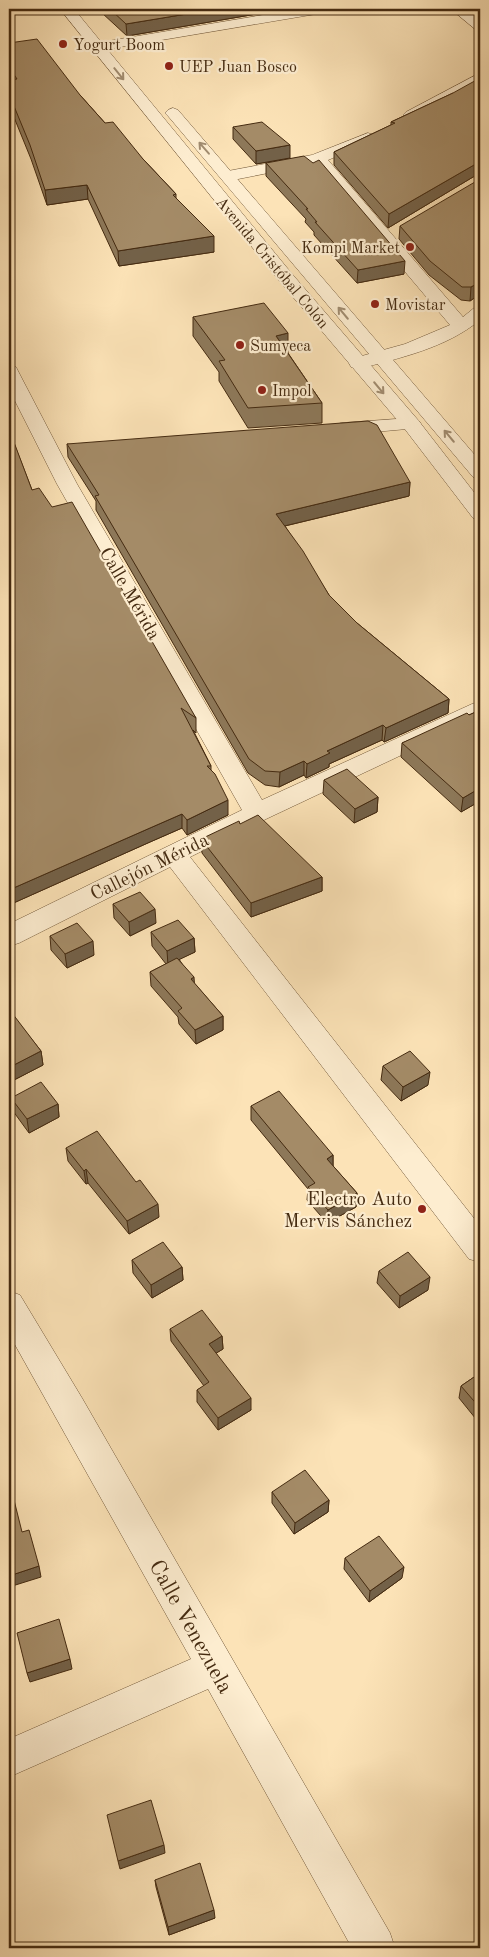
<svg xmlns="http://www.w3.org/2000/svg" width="489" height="1957" font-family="'Old Standard TT',serif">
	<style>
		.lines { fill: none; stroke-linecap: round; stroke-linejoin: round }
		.minor-casing { stroke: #73593a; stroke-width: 1 }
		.tertiary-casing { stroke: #73593a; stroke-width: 1 }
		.minor { fill: #fdedd0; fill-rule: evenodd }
		.tertiary { fill: #fdedd0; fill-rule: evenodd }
		.wall { fill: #8d7859; stroke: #452b11 }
		.shaded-wall { fill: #736148; stroke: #452b11 }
		.building { fill: #a48b67; stroke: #452b11 }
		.oneway { stroke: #a18c70 }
		.poi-dot { fill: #8f2418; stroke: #fdedd0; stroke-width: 2 }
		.labels { text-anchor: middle; stroke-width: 4.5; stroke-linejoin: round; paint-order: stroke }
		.far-poi-label { font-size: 16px; fill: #452b11; stroke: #fdedd0; text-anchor: start }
		.far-street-label { font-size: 16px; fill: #452b11; stroke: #fdedd0 }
		.street-label { font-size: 19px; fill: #452b11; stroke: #fdedd0 }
		.poi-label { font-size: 19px; fill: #452b11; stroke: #fdedd0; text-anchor: end }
		.near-street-label { font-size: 22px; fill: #452b11; stroke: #fdedd0 }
	</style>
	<rect width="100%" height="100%" fill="#fce3b7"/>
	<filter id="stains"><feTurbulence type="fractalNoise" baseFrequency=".004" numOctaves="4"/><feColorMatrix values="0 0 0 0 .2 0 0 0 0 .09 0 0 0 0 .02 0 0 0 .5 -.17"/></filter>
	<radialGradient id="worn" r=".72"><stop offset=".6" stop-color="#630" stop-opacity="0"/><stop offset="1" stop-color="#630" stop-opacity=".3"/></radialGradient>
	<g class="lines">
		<defs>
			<g id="minor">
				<path d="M299 9H329L322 13 114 48 109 47 107 44 109 41 114 40Z"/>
				<path d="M451 9H466L480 19V30L475 29Z"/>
				<path d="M480 73V83L416 118H406L403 115 406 112Z"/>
				<path d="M368 133 374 135 376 138 374 141 328 160 463 317 474 308 480 307V320C446 348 400 358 358 369L351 367 349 363 351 359 405 344 450 325 314 164 228 181 222 179 220 176 222 173 228 171 312 155Z"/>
				<path d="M9 365 16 367 18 371 77 484 262 800 472 704 480 701V718L266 819 190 857 480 1226V1262L469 1259 170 867 19 943 9 946V924L242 810 57 484 9 389Z"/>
				<path d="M411 418 418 420 421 424 418 428 341 435 334 433 331 429 334 425 341 423Z"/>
				<path d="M9 1291 20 1295 82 1398 390 1933 395 1948H352L208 1689 9 1777V1739L191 1659 9 1334Z"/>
			</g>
			<g id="tertiary">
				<path d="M60 9H74L293 275 418 420 480 500V520L473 518 404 428 281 283Z"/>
				<path d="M173 108 178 110 480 461V479L473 477 168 116 165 113 168 110Z"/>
			</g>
		</defs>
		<!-- minor casing -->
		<use href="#minor" class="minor-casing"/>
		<!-- tertiary casing -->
		<use href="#tertiary" class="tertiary-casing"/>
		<!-- minor -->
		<use href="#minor" class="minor"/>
		<!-- tertiary -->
		<use href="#tertiary" class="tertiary"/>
	</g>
	<!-- wall -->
	<g class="wall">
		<path d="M99 9H286L127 36 102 13Z"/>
		<path d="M472 9H480V15Z"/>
		<path d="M9 43 80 95 105 123 143 159 176 194V198L214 252 119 266 88 199 47 205 31 159 9 105Z"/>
		<path d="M453 93 473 177 388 228 334 165V152L391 125V122Z"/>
		<path d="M233 127 290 158 256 164 233 139Z"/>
		<path d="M266 163 404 274 357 283 314 235V232L305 222 306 219 266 176Z"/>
		<path d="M400 226 480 294 470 301 461 300 429 275 399 239Z"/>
		<path d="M193 317 288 353 322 403V423L248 428 219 381V372L193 336Z"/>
		<path d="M9 424 10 433 32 490 196 718V733L193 730 211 766V771L228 815 187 835 182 828 150 842 9 905Z"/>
		<path d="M67 444 410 482 409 496 285 526 329 595 357 623 449 699 448 713 384 742 382 740 329 764V767L306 778 304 775 279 787 265 785 248 773 96 510V501L68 457Z"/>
		<path d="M480 710V801L461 812 401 757 402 743 469 715Z"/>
		<path d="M324 780 378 797 377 812 354 823 323 794Z"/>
		<path d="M240 824 322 877V891L251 917 202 853 201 839Z"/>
		<path d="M113 904 156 923 130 936 114 918Z"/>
		<path d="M151 932 194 938 195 952 179 959 194 983 223 1016V1030L196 1044 179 1024 178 1017 151 986 150 972 166 964 152 946Z"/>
		<path d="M50 936 94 955 67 968 51 950Z"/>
		<path d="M9 997 11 1013 41 1051 43 1065 14 1080 9 1073Z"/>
		<path d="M383 1066 428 1085 401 1101 381 1080Z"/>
		<path d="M11 1098 58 1104 59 1117 29 1133 13 1111Z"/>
		<path d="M251 1106 333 1155V1166L357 1193 356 1207 327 1223 307 1200 308 1189 251 1120Z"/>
		<path d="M66 1148 159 1217 129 1234 88 1183 86 1184 68 1161Z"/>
		<path d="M132 1260 182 1267 183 1280 152 1298 133 1273Z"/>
		<path d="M379 1271 428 1290 399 1308 377 1283Z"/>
		<path d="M170 1329 222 1336 223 1349 216 1353 251 1410 218 1430 197 1402V1390L204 1386 171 1341Z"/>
		<path d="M480 1373V1424L459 1398 461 1386Z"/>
		<path d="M272 1492 329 1500 328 1512 294 1534 272 1503Z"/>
		<path d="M345 1558 402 1578 369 1602 344 1569Z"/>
		<path d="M155 1880 215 1918 169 1935 156 1887Z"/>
	</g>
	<!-- shaded-wall -->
	<g class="shaded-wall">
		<path d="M217 9H286L127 36 126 24Z"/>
		<path d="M290 145V158L256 164V151Z"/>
		<path d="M480 163V176L473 177 388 228 389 214 474 165Z"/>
		<path d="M87 185 88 199 47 205 45 190Z"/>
		<path d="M214 236V252L119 266 118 251Z"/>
		<path d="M405 261 404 274 357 283 358 270Z"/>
		<path d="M480 282V294L470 301 471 287Z"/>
		<path d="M288 333V353L276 336Z"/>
		<path d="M410 482 409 496 276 528V514Z"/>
		<path d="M449 699 448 713 384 742 386 728Z"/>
		<path d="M383 725 382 740 329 764V767L306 778 307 764 327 751Z"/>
		<path d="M304 761V775L279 787 280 772Z"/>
		<path d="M480 788V801L461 812 463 798Z"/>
		<path d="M378 797 377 812 354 823 355 809Z"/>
		<path d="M228 800V815L187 835V820Z"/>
		<path d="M182 814V828L150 842 9 905V890L150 828Z"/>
		<path d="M322 877V891L251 917V903Z"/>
		<path d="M155 909 156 923 130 936 129 922Z"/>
		<path d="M194 938 195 952 168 965 167 951Z"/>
		<path d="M93 941 94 955 67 968 65 954Z"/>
		<path d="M194 977 195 991 191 979Z"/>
		<path d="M10 998 12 1012 9 1014V999Z"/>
		<path d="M223 1016V1030L196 1044 195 1030Z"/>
		<path d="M41 1051 43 1065 14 1080 12 1066Z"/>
		<path d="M430 1072 428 1085 401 1101 403 1087Z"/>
		<path d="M58 1104 59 1117 29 1133 27 1119Z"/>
		<path d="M333 1155V1168L327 1159Z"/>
		<path d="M86 1169 88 1183 86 1184 84 1171Z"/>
		<path d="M357 1193 356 1207 327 1223 328 1210Z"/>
		<path d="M158 1204 159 1217 129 1234 127 1221Z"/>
		<path d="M182 1267 183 1280 152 1298 151 1285Z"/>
		<path d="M430 1277 428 1290 399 1308 400 1296Z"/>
		<path d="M222 1336 223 1349 210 1357 209 1344Z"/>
		<path d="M251 1398V1410L218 1430V1418Z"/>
		<path d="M329 1500 328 1512 294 1534 295 1523Z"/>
		<path d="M39 1566 41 1577 9 1587V1576Z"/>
		<path d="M404 1567 402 1578 369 1602 370 1591Z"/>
		<path d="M70 1659 72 1669 30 1682 27 1673Z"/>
		<path d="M164 1845 165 1853 120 1869 118 1861Z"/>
		<path d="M214 1910 215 1918 169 1935 168 1927Z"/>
	</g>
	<!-- building -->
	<g class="building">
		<path d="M110 9H217L126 24Z"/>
		<path d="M37 39 80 95 105 123 113 122 143 159 176 194 173 195 214 236 118 251 87 185 45 190 30 145 9 94V80L17 79 9 67V43Z"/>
		<path d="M480 78V163L474 165 389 214 334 152 395 123 391 122 453 93Z"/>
		<path d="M262 122 290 145 256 151 233 127Z"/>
		<path d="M304 156 313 163 319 160 405 261 358 270 315 222H317L306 209H308L266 163Z"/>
		<path d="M480 179V282L471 287H462L430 261 400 226Z"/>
		<path d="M264 303 288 333 276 336 322 403 248 408 219 361 225 360 193 317Z"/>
		<path d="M368 421 377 425 410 482 276 514 303 551 329 595 357 623 449 699 386 728 383 725 327 751 330 753 307 764 304 761 280 772 265 771 249 759 95 496 99 495 67 444Z"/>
		<path d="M9 429 32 490 39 488 52 507 72 502 196 718 181 708 211 766H207L215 774 228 800 187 820 182 814 150 828 9 890Z"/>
		<path d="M480 710V788L463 798 402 743 467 713 469 715Z"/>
		<path d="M347 769 378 797 355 809 324 780Z"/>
		<path d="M258 815 322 877 251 903 201 839 239 821 240 824Z"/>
		<path d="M140 892 155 909 129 922 113 904Z"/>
		<path d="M178 920 194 938 167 951 151 932Z"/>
		<path d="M77 923 93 941 65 954 50 936Z"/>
		<path d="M177 958 194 977 191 979 223 1016 195 1030 178 1011 182 1008 150 972Z"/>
		<path d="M9 1009 41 1051 12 1066 9 1062Z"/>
		<path d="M410 1051 430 1072 403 1087 383 1066Z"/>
		<path d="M41 1082 58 1104 27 1119 11 1098Z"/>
		<path d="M279 1091 333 1155 327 1159 357 1193 328 1210 308 1187 315 1183 251 1106Z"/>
		<path d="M97 1131 136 1182 140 1180 158 1204 127 1221 86 1169 84 1171 66 1148Z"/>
		<path d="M163 1242 182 1267 151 1285 132 1260Z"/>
		<path d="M408 1252 430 1277 400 1296 379 1271Z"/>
		<path d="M202 1310 222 1336 209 1344 251 1398 218 1418 197 1390 209 1382 170 1329Z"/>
		<path d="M480 1373V1408L461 1386Z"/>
		<path d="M305 1470 329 1500 295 1523 272 1492Z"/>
		<path d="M9 1480 22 1532 29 1530 39 1566 9 1576Z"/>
		<path d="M379 1536 404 1567 370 1591 345 1558Z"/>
		<path d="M59 1619 70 1659 27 1673 17 1633Z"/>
		<path d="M151 1800 164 1845 118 1861 107 1815Z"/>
		<path d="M200 1863 214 1910 168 1927 155 1880Z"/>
	</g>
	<!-- one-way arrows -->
	<defs><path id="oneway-shaft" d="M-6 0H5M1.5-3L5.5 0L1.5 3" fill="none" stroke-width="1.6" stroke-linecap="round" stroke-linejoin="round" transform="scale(1.25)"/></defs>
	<g class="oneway">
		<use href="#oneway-shaft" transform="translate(119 74) rotate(51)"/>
		<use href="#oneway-shaft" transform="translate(204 148) rotate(-131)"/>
		<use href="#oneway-shaft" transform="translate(343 313) rotate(-130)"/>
		<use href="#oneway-shaft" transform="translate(379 388) rotate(50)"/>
		<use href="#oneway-shaft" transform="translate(449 436) rotate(-130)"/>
	</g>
	<!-- markers -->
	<g class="poi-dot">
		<circle cx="63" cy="44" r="5"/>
		<circle cx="169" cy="66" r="5"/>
		<circle cx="410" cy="247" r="5"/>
		<circle cx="375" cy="304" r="5"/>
		<circle cx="240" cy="345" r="5"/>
		<circle cx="262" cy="390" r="5"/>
		<circle cx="422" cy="1209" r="5"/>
	</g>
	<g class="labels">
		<!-- far-poi labels -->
		<g class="far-poi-label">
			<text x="73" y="50">Yogurt Boom</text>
			<text x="179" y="72">UEP Juan Bosco</text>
			<text x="400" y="253" text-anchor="end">Kompi Market</text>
			<text x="385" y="310">Movistar</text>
			<text x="250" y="351">Sumyeca</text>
			<text x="272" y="396">Impol</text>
		</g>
		<!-- far-street labels -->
		<g class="far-street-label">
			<text transform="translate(273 262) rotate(50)" y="6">Avenida Cristóbal Colón</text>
		</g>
		<!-- street labels -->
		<g class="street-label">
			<text transform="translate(131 593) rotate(60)" y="7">Calle Mérida</text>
			<text transform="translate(149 866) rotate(-26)" y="7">Callejón Mérida</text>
		</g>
		<!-- poi labels -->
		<g class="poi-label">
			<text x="412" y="1205">Electro Auto<tspan x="412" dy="22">Mervis Sánchez</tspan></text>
		</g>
		<!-- near-street labels -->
		<g class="near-street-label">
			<text transform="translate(192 1626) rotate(61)" y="8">Calle Venezuela</text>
		</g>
	</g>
	<!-- margin -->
	<rect width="489" height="1957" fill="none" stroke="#fce3b7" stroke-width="30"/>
	<rect x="10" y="10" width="469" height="1937" fill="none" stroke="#452b11" stroke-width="2.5"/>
	<rect x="15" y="15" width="459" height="1927" fill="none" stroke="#452b11"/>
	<rect width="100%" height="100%" filter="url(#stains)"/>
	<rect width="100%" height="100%" fill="url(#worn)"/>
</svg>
